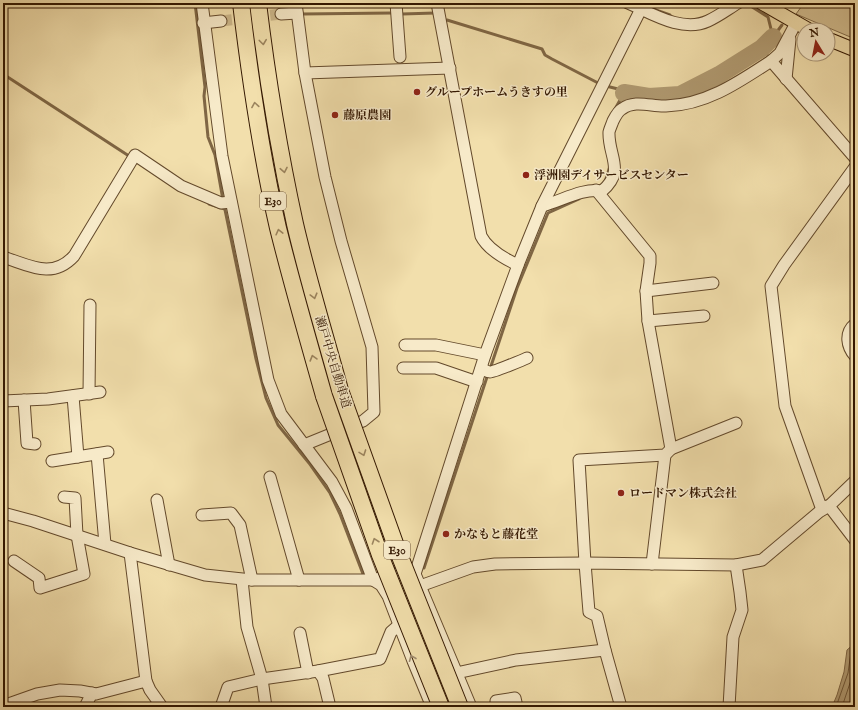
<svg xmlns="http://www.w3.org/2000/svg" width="858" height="710" font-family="'IM FELL English','Noto Serif JP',serif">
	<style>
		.green { fill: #d2bd8f; stroke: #826a48 }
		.water { fill: #b19b72; stroke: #7f6644 }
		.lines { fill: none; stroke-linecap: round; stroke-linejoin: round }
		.shore { stroke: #725939; stroke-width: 1 }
		.stream { stroke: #7f6644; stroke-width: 3 }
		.river { stroke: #b19b72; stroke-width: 18 }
		.minor-tunnel { stroke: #ccb78a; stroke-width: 11; stroke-dasharray: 11 5.5; stroke-linecap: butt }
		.minor-casing { stroke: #63492b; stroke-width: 13 }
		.major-casing { stroke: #331700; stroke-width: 15 }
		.highway-casing { stroke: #331700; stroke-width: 18 }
		.minor { stroke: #f7eac9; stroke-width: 11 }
		.major { stroke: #f2dfac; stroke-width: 13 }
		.highway { stroke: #f2dfac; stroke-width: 16 }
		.highway-bridge-casing { stroke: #331700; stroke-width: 18; stroke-linecap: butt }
		.highway-bridge { stroke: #f2dfac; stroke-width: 16 }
		.oneway { stroke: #9c855f }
		.oneway2 { stroke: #9f8b6f }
		.poi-dot { fill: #8f2418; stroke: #f7eac9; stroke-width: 1.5 }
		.labels { text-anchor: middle; stroke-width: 3; stroke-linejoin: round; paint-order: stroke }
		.shield { fill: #f7eac9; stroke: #6e563c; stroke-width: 1 }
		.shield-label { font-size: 11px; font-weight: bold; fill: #331700 }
		.poi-label { font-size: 12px; font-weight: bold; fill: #331700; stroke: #f7eac9; text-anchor: start }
		.street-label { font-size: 12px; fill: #331700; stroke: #f7eac9 }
	</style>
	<rect width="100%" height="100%" fill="#f2dfac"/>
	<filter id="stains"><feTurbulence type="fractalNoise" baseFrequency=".005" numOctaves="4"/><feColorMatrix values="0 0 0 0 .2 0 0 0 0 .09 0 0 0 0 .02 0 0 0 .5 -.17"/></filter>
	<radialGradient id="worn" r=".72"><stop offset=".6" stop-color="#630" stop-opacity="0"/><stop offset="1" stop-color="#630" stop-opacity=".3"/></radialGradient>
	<!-- green -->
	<path class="green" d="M804 3H855V39L796 14Z"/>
	<!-- water -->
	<path class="water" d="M855 643V707H832L837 695 844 672 847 650Z"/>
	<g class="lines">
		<!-- shore -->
		<g class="shore">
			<path d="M836 707 848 673 851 652 855 649"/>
			<path d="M842 707 853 674 855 659"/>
		</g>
		<!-- stream -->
		<g class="stream">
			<path d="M195 3 205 87 204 96 208 137 215 155 223 200"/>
			<path d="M746 3 768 17 773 37"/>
			<path d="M780 3 784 5 792 3"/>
			<path d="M653 9 670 15"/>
			<path d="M302 14 392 13"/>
			<path d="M402 14 435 13"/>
			<path d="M447 20 542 49 545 55 552 59 600 84"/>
			<path d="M773 37 782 25"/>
			<path d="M762 48 767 54"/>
			<path d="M3 74 129 156"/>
			<path d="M606 86 618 89 624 93 615 109"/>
			<path d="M605 182 610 166"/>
			<path d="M209 204 225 209"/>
			<path d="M224 205 256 359 266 398 278 425 309 463 330 493 340 514 363 574"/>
			<path d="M490 369 517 288 548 213 579 199"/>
			<path d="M424 568 488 374"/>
		</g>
		<!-- river -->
		<path class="river" d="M624 93 649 97 680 95 719 75 762 48 773 37"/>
		<!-- minor-tunnel -->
		<path class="minor-tunnel" d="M221 21 281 14"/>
		<defs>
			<g id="minor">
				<path d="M202 3 222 156 268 380 281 414 332 482 346 508 373 580 381 585 388 596 413 661 432 707"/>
				<path d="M296 3 305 73 325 177 341 241 372 347 374 412 363 421 304 445"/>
				<path d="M396 3 400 57"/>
				<path d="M437 3 481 236C488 250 505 259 518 265"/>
				<path d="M628 3C651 13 682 33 708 21 719 16 728 9 738 3"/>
				<path d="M281 14 297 13"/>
				<path d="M203 23 221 21"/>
				<path d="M796 23 780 53 771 61 855 158"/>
				<path d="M305 73 450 68"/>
				<path d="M786 79 790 39"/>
				<path d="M596 190 650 256V263L646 291 648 321 671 449"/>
				<path d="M542 206C562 201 581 188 602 191 626 171 608 156 609 132 610 128 612 124 613 121 615 117 618 111 622 109 635 99 652 107 666 106 706 105 739 82 771 61"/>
				<path d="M3 257C29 265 52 280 74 256L135 155 181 186 221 203 231 202"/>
				<path d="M646 291 713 283"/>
				<path d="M648 321 704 316"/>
				<path d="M855 324C844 333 847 347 855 356"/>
				<path d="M405 345H436L485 355"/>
				<path d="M403 368H436L477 382"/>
				<path d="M481 369C484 370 488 372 490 372 494 372 525 359 527 358"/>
				<path d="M89 394 90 305"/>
				<path d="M73 396 78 457"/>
				<path d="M24 400 27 443 35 444"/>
				<path d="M3 401 48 399 100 392"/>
				<path d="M97 454 105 544"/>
				<path d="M52 461 108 452"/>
				<path d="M270 477 299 580"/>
				<path d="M157 500 169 565"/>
				<path d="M829 506 821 507 785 406 771 286 784 265 855 167"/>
				<path d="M829 506 855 540"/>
				<path d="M3 513 33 521 130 553 205 575 252 580H373L400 572 412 573"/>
				<path d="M202 515 231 513 240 525 252 580"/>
				<path d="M130 553 146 681 150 690 162 707"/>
				<path d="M14 561 39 578 40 588 84 574 77 535 75 498 64 497"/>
				<path d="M652 564 665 455"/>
				<path d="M242 580 247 627 262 679 266 707"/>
				<path d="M420 586 473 567 495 564 585 563 736 565 762 560 819 512 829 506 855 481"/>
				<path d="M300 633 308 673"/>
				<path d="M318 671 323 678 330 707"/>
				<path d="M424 680 516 660 605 650"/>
				<path d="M496 701 515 698 517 707"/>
				<path d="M3 706 37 694 60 690 80 691 96 694 146 681"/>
				<path d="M85 707 92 693"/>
				<path d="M221 707 228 687 262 679 318 671 380 659 391 632 399 625"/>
				<path d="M471 707 415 574 485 355 518 265 542 206 644 3"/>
				<path d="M621 707 605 650 597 616 589 612 585 563 579 460 665 455 671 449 736 423"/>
				<path d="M729 707 733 637 742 610 740 592 736 565"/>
			</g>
			<g id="major">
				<path d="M762 3 809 30"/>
				<path d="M828 39 855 50"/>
			</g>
			<g id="highway">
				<path d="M241 3C250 78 261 154 278 228 292 284 308 340 324 396"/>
				<path d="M258 3C267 77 279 151 295 224 308 280 325 335 340 390"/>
			</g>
		</defs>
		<!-- minor casing -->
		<use href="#minor" class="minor-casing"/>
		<!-- major casing -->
		<use href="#major" class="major-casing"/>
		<!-- highway casing -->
		<use href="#highway" class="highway-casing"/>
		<!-- minor -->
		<use href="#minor" class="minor"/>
		<!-- major -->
		<use href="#major" class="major"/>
		<!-- highway -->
		<use href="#highway" class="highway"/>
		<defs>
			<g id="highway-bridge">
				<path d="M340 390 397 549 460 707"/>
				<path d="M324 396 380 555 441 707"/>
			</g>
		</defs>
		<!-- highway-bridge casing -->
		<use href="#highway-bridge" class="highway-bridge-casing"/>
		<!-- highway-bridge -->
		<use href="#highway-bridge" class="highway-bridge"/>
	</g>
	<!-- one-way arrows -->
	<defs><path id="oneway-chevron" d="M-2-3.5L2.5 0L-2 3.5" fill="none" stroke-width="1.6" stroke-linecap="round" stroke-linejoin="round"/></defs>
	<g class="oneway">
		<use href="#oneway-chevron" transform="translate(263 42) rotate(83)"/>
		<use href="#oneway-chevron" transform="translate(255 105) rotate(-99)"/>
		<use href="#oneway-chevron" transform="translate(284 170) rotate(79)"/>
		<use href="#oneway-chevron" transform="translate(279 232) rotate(-104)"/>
		<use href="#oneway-chevron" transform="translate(314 296) rotate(75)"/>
		<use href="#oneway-chevron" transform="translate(313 358) rotate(-106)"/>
		<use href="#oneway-chevron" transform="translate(363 453) rotate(70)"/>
		<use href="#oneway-chevron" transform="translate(375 541) rotate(-109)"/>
	</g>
	<use class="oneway2" href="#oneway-chevron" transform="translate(412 658) rotate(-112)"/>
	<!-- markers -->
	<g class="poi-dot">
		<circle cx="417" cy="92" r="4"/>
		<circle cx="335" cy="115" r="4"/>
		<circle cx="526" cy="175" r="4"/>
		<circle cx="621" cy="493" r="4"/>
		<circle cx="446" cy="534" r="4"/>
	</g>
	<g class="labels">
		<!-- shield labels -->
		<g class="shield">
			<rect x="260" y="192" width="26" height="18" rx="3"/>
			<rect x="384" y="541" width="26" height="18" rx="3"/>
		</g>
		<g class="shield-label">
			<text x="273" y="205">E30</text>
			<text x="397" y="554">E30</text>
		</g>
		<!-- poi labels -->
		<g class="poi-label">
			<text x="425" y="96">グループホームうきすの里</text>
			<text x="343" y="119">藤原農園</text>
			<text x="534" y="179">浮洲園デイサービスセンター</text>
			<text x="629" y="497">ロードマン株式会社</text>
			<text x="454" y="538">かなもと藤花堂</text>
		</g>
		<!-- street labels -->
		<g class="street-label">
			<text transform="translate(333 362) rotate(73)" y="4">瀬戸中央自動車道</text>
		</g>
	</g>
	<!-- margin -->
	<rect width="858" height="710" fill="none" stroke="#f2dfac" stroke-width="16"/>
	<rect x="4" y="4" width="850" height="702" fill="none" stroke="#331700" stroke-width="2"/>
	<rect x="8" y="8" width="842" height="694" fill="none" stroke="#331700"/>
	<!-- north arrow -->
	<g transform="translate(816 42) rotate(350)"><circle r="19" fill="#f7eac9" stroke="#a99679"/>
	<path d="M0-3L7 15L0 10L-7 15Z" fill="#8f2418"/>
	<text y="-6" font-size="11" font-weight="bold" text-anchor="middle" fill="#331700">N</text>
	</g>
	<rect width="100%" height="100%" filter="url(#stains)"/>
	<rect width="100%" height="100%" fill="url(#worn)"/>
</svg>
